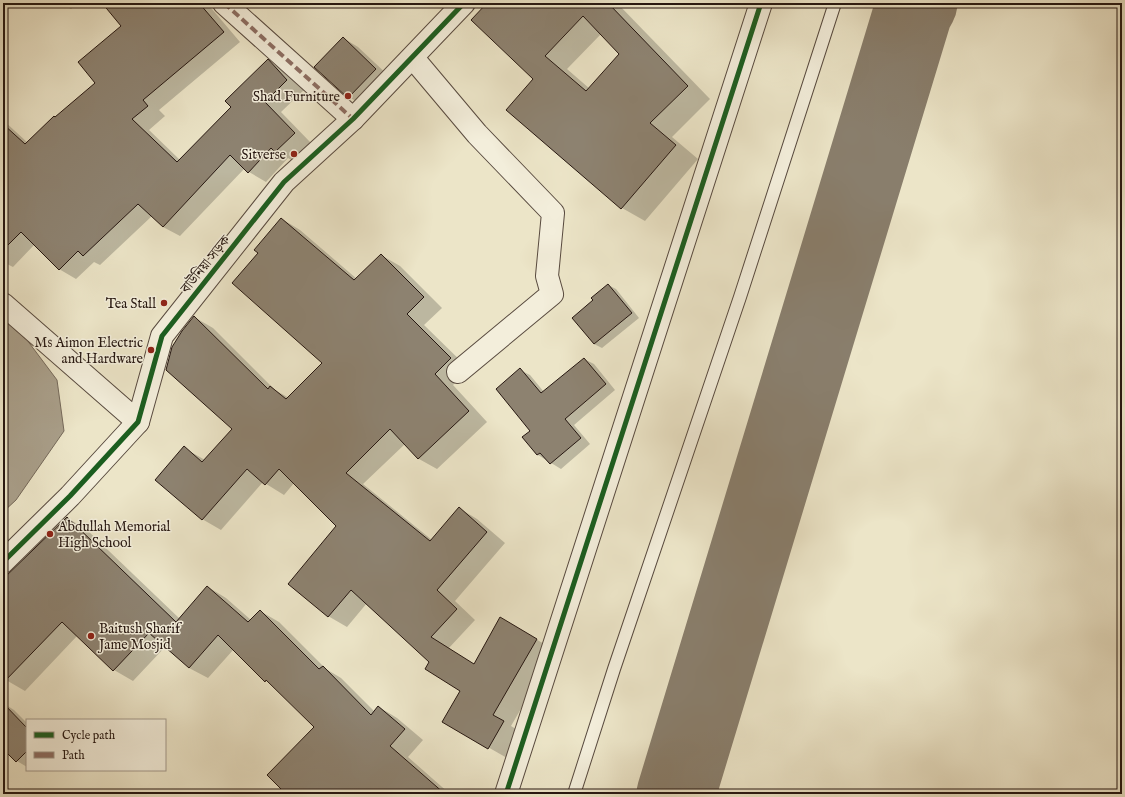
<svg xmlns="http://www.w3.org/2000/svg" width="1125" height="797" font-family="'IM FELL English','Noto Serif Bengali',serif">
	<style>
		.water { fill: #a99f8a; stroke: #75695a }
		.shadow { fill: #0003; fill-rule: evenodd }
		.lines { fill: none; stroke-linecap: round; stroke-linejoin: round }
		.taxiway { stroke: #897e6c; stroke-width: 79 }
		.building { fill: #8d8270; stroke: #261711; fill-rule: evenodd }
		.service-casing { stroke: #584a3f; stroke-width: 14 }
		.minor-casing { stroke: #584a3f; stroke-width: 24 }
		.tertiary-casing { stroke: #584a3f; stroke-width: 24 }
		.service { stroke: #f3eedb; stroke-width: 12 }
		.minor { stroke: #f3eedb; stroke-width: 22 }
		.tertiary { stroke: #f3eedb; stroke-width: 22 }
		.quiet { stroke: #8d6e63; stroke-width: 4; stroke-dasharray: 8 4; stroke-linecap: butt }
		.cycleway-casing { stroke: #f3eedb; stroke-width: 8 }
		.cycleway { stroke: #1b5e20; stroke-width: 5 }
		.poi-dot { fill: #8f2418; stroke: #f3eedb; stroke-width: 1.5 }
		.labels { text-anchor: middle; stroke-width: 3; stroke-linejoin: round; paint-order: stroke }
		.poi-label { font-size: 14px; fill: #261711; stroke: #f3eedb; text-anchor: end }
		.street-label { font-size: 14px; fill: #261711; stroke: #f3eedb }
	</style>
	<rect width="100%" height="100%" fill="#ece5c8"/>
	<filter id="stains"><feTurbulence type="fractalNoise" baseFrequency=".005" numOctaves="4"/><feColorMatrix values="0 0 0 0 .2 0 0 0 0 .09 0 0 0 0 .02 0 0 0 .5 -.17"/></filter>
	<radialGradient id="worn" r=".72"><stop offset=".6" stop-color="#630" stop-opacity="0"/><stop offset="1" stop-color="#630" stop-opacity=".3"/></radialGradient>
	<!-- water -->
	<path class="water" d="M3 319 27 340 57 380 64 431 16 500 3 512Z"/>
	<!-- shadow -->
	<g class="shadow">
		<path d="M61 3H78L71 9Z"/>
		<path d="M103 3H202L212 9 240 42 159 110 165 116 149 130 180 160 233 107 268 61 285 71 304 90 281 112 311 143 293 161 288 158 266 182 249 172 245 168 180 236 163 227 152 216 100 265 94 262 76 279 59 269 35 244 13 267 3 262V120L28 143 96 83 123 26Z"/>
		<path d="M484 3H617L710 99 672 137 698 159 645 221 622 208 508 110 534 79ZM601 34 620 54 590 89 567 69Z"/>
		<path d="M343 38 358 47 391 78 364 106 349 97 316 67Z"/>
		<path d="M282 219 300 230 357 279 381 255 400 266 442 308 424 325 469 369 453 385 487 422 437 469 419 459 405 444 363 484 432 540 459 508 477 519 505 543 455 601 475 620 448 649 474 664 500 619 555 650 511 726 521 732 507 758 444 722 462 690 367 603 347 627 328 616 337 526 294 483 284 495 263 482 221 530 202 519 184 448 205 460 233 429 194 317 213 328 275 390 289 398 324 363 260 253Z"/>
		<path d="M608 285 616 289 639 318 602 348 594 344 573 318 594 300Z"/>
		<path d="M584 359 594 364 615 390 574 425 590 444 561 469 538 455 524 437 532 431 520 370 530 375 544 392Z"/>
		<path d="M67 518 86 529 180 619 208 587 226 598 251 620 260 611 279 622 326 669 341 678 375 712 379 707 397 718 423 740 408 757 450 794H287L316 727 234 649 208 678 189 668 166 646 133 681 114 670 77 636 25 691 6 680 3 677V591Z"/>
		<path d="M3 703 14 710 27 723V767L17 761 9 753 3 750Z"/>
	</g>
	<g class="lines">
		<!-- taxiway -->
		<path class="taxiway" d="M676 794 913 12 918 3"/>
	</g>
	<!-- building -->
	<g class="building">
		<path d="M102 3H199L224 32 143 100 148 106 132 119 177 162 231 107 225 101 268 59 287 80 265 102 295 133 275 152 271 148 248 173 230 155 163 227 138 204 83 256 78 251 59 270 21 232 3 250V124L25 144 54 116 55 117 95 83 78 62 121 26Z"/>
		<path d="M487 3H608L688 86 650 123 676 145 621 209 506 110 533 79 471 20ZM583 16 619 54 586 91 545 56Z"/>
		<path d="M343 37 376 69 348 98 314 67Z"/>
		<path d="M281 218 354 280 381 254 424 297 407 314 451 358 435 374 469 411 418 459 390 429 346 473 430 541 459 507 487 532 437 590 457 609 431 637 474 664 500 617 537 639 493 715 504 721 488 749 442 722 460 691 425 669 429 662 351 590 328 617 288 584 336 526 279 469 265 485 247 469 202 520 155 480 184 446 202 462 232 429 166 370 172 347 182 331 194 316 268 389 270 386 286 399 322 363 232 283 258 253 254 250Z"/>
		<path d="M608 284 632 313 594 344 572 318 593 300 591 298Z"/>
		<path d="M584 358 606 384 565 419 581 438 550 464 540 453 537 455 522 437 530 431 496 389 520 368 541 393Z"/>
		<path d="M67 517 176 622 207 586 248 622 260 610 319 669 323 666 371 715 378 706 405 729 390 746 445 794H286L267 775 314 727 266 680 265 682 218 635 189 668 149 633 113 671 62 622 3 683V579Z"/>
		<path d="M3 703 27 728V751L16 762 3 749Z"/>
	</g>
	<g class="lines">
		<defs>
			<path id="service" d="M574 794 614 669 740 297 835 3"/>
			<g id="minor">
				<path d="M224 3 353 119"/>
				<path d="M413 58 477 134 553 213 547 276 552 294 458 372"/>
				<path d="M3 304 138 422"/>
				<path d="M506 794 761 3"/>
			</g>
			<path id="tertiary" d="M3 562 70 496 138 422 162 336 284 182 353 119 464 3"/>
		</defs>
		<!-- service casing -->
		<use href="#service" class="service-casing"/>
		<!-- minor casing -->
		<use href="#minor" class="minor-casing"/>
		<!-- tertiary casing -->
		<use href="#tertiary" class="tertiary-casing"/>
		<!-- service -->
		<use href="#service" class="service"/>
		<!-- minor -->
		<use href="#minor" class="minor"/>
		<!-- tertiary -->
		<use href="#tertiary" class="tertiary"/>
		<!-- quiet -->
		<path class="quiet" d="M224 3 353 119"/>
		<defs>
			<g id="cycleway">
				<path d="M3 562 70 496 138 422 162 336 284 182 353 119 464 3"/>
				<path d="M506 794 761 3"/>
			</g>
		</defs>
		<!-- cycleway casing -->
		<use href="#cycleway" class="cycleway-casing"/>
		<!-- cycleway -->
		<use href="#cycleway" class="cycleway"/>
	</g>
	<!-- markers -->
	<g class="poi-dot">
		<circle cx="348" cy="96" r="4"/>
		<circle cx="294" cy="154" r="4"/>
		<circle cx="164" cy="303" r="4"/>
		<circle cx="151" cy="350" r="4"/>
		<circle cx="50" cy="534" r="4"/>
		<circle cx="91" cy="636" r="4"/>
	</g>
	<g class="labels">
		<!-- poi labels -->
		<g class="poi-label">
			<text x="340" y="101">Shad Furniture</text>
			<text x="286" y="159">Sitverse</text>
			<text x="156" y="308">Tea Stall</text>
			<text x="143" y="347">Ms Aimon Electric<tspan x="143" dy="16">and Hardware</tspan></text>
			<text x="58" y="531" text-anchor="start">Abdullah Memorial<tspan x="58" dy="16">High School</tspan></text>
			<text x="99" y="633" text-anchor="start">Baitush Sharif<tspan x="99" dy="16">Jame Mosjid</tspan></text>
		</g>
		<!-- street labels -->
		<g class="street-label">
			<text transform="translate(205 264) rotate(-51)" y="5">বাউনিয়া সড়ক</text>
		</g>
	</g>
	<!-- margin -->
	<rect width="1125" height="797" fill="none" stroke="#ece5c8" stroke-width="16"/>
	<rect x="4" y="4" width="1117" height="789" fill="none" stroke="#261711" stroke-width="2"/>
	<rect x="8" y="8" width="1109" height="781" fill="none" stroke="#261711"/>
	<!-- legend -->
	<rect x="26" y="719" width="140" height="52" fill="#f3eedb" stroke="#a1988a"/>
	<rect x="34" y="732" width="20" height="6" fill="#1b5e20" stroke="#a1988a"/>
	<text x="62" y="739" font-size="12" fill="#261711">Cycle path</text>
	<rect x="34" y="752" width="20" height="6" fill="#8d6e63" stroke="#a1988a"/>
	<text x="62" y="759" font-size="12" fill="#261711">Path</text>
	<rect width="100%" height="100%" filter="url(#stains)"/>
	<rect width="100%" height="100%" fill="url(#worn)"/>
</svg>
